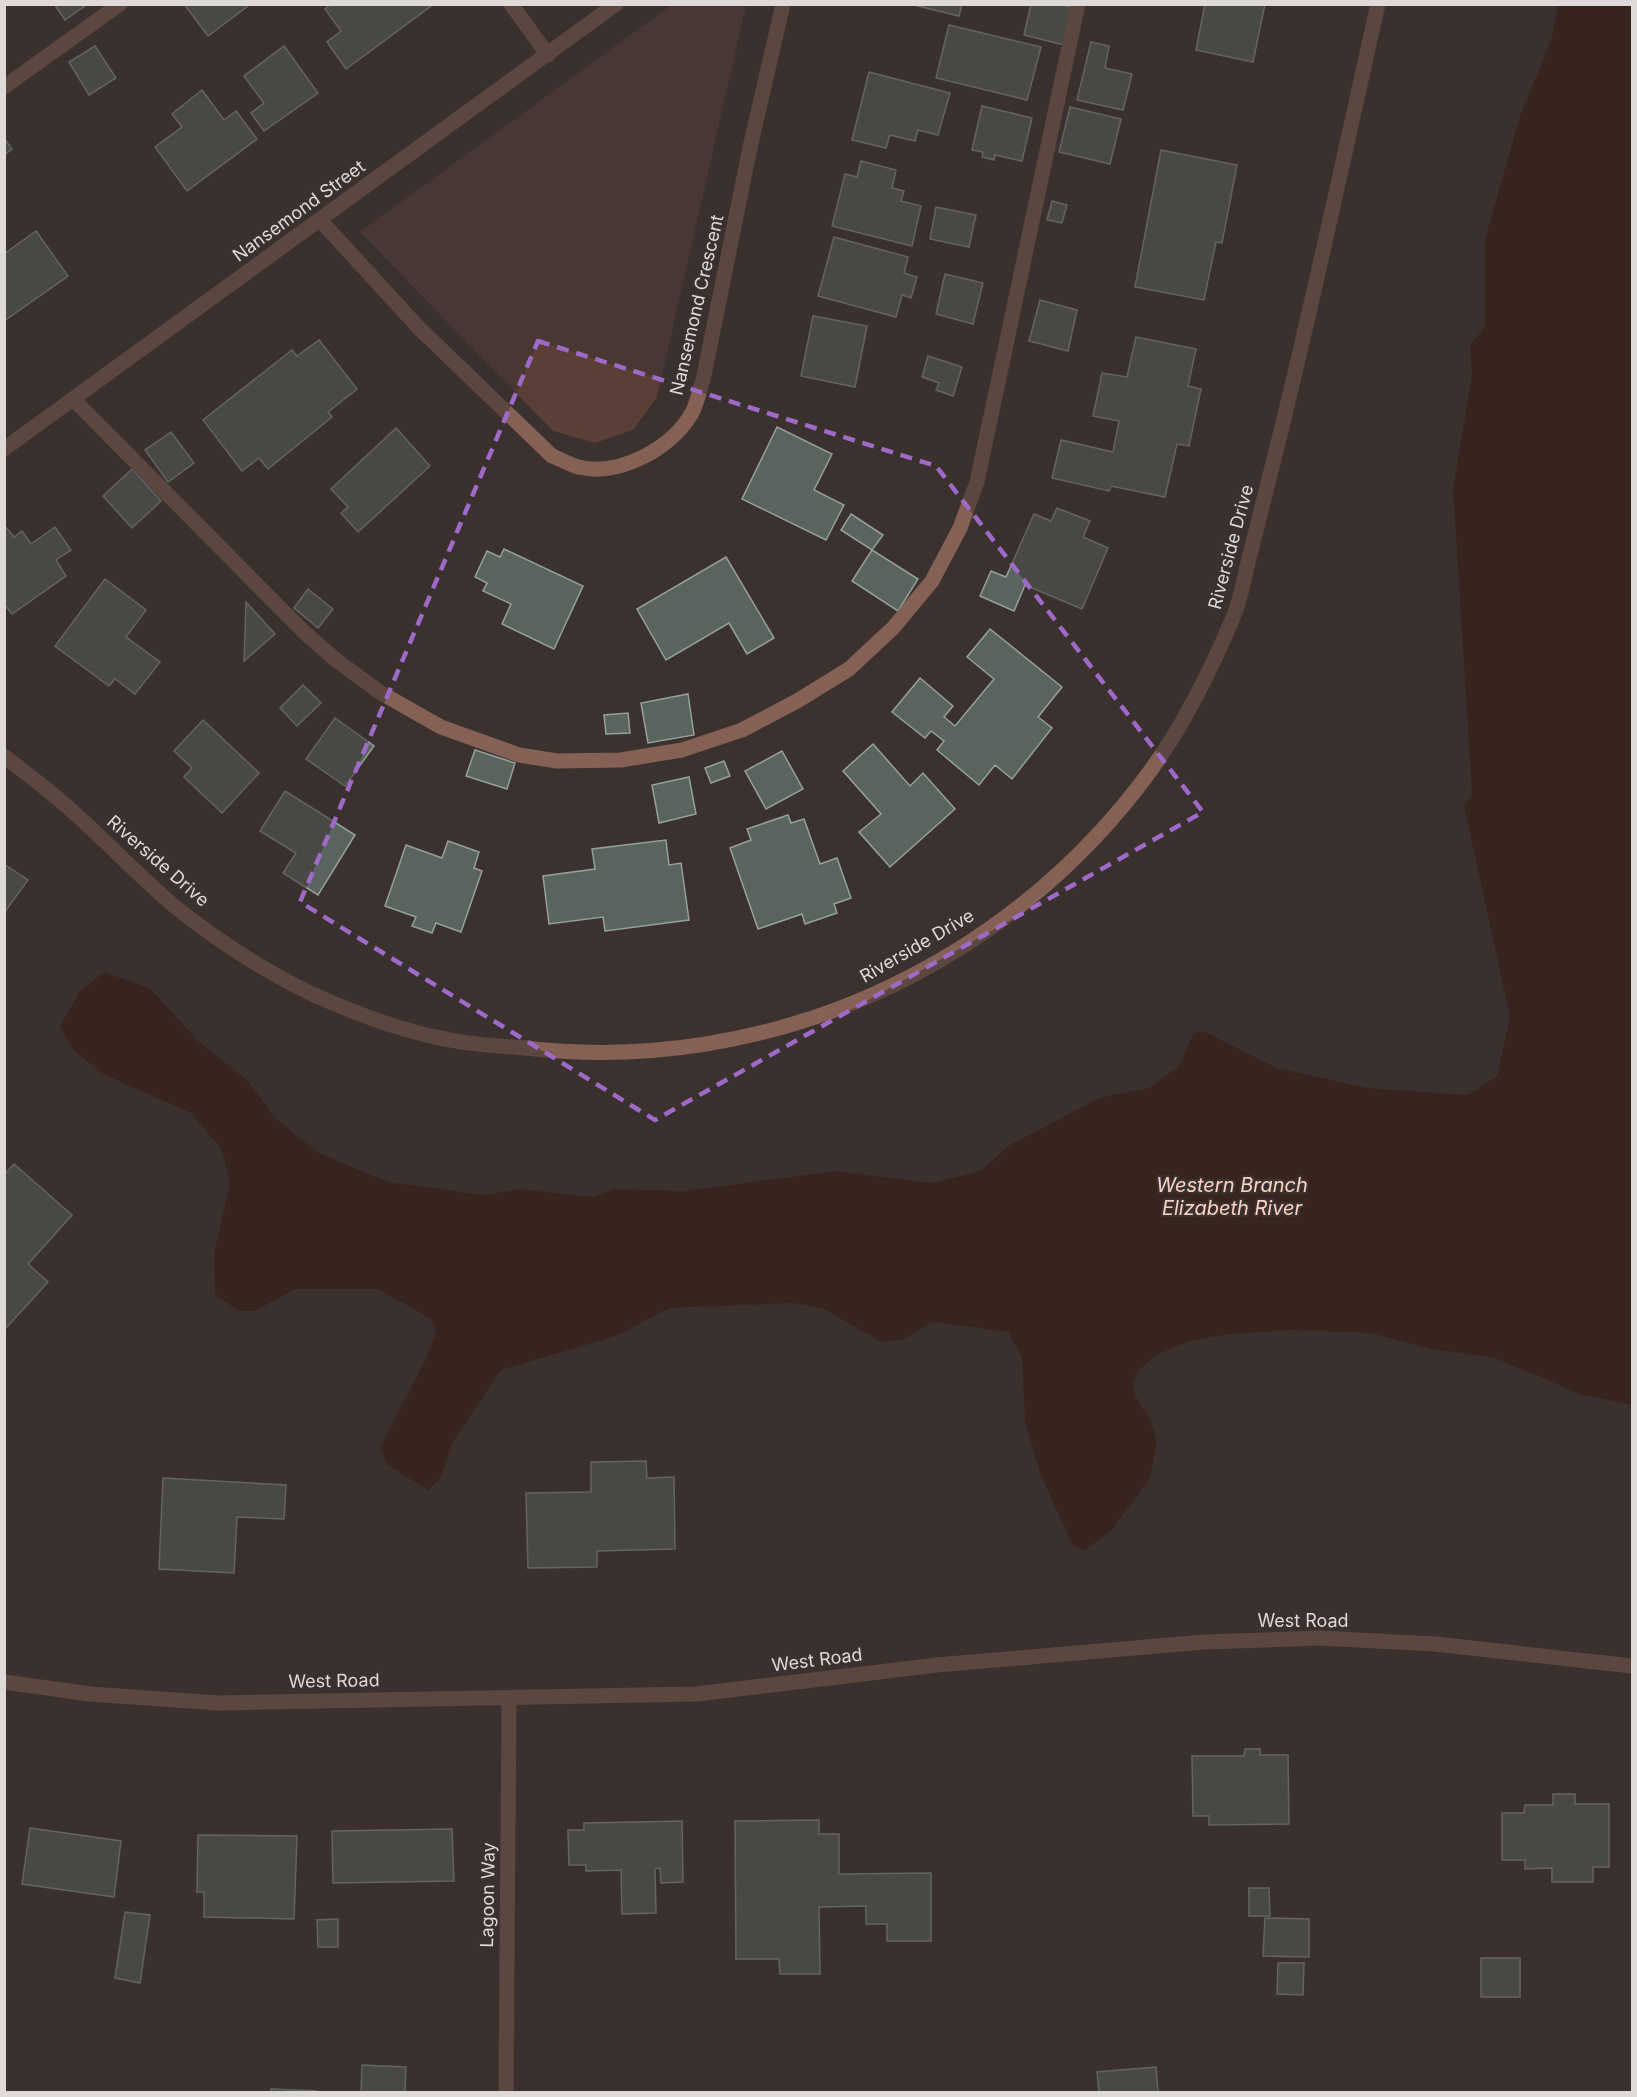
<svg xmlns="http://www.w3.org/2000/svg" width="1637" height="2097" font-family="Inter,sans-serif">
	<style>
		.green { fill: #5a3f36 }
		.water { fill: #34160b }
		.building { fill: #5a645f; stroke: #95a09a; stroke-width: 1.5 }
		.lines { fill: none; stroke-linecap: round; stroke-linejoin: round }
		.service { stroke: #846154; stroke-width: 15 }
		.minor { stroke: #846154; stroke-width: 15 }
		.marked { fill: none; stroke: #9e69c7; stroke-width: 4.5; stroke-dasharray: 12 8; stroke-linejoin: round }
		.labels { text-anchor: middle; stroke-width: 4.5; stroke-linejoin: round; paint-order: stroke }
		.street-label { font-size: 18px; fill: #dfd9d7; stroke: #3b322f }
		.water-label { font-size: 20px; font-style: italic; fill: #fad2c3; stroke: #3b322f }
	</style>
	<rect width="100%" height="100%" fill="#3b322f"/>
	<!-- green -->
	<path class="green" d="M673 4 746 5 657 397 633 430 595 443 553 431 360 232Z"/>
	<!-- water -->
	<path class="water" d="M1558 5H1632V1405L1580 1394 1495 1358 1431 1349 1370 1333 1294 1330 1231 1334 1191 1341 1156 1355 1137 1372 1133 1385 1136 1397 1150 1418 1157 1442 1150 1478 1113 1529 1084 1551 1072 1544 1040 1473 1025 1422 1022 1357 1008 1332 931 1322 905 1339 881 1342 824 1309 793 1303 670 1308 616 1336 501 1370 453 1442 440 1479 428 1490 387 1465 380 1448 427 1356 436 1330 431 1319 378 1289H295L255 1311H239L215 1295 214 1254 230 1183 222 1150 191 1113 103 1074 72 1049 60 1026 80 991 104 972 150 988 197 1040 248 1081 274 1117 319 1153 388 1182 485 1195 517 1189 593 1197 616 1189 682 1191 838 1171 932 1183 980 1171 1011 1144 1102 1097 1149 1088 1179 1066 1193 1034 1204 1031 1277 1068 1368 1088 1468 1095 1497 1076 1510 1017 1464 806 1472 794 1453 489 1472 375 1470 345 1485 327V239L1520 116 1551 40Z"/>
	<!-- building -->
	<g class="building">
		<path d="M54 4H86V5L65 20Z"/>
		<path d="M184 4H247L248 6 208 36Z"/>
		<path d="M331 4H434L346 69 327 42 341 31 325 9Z"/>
		<path d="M910 4H962L959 16Z"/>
		<path d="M1031 4H1059L1074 8 1064 45 1024 35Z"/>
		<path d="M1205 4H1265L1253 62 1196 50Z"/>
		<path d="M949 25 1041 47 1027 100 936 78Z"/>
		<path d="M1091 42 1109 46 1105 68 1132 74 1123 110 1077 100Z"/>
		<path d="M95 46 116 78 89 95 69 62Z"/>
		<path d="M284 46 318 93 264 131 251 113 264 103 244 76Z"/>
		<path d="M869 72 950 93 938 135 918 130 915 141 890 135 886 148 852 140Z"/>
		<path d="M202 90 224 120 236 111 257 139 187 191 155 147 182 127 172 114Z"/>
		<path d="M982 106 1032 118 1022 161 995 155 994 160 982 157 983 152 972 150Z"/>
		<path d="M1070 107 1121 119 1110 164 1059 152Z"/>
		<path d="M4 138 12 149 4 155Z"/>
		<path d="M1161 150 1237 165 1222 243 1216 242 1204 300 1135 287Z"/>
		<path d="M861 161 896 170 892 188 904 191 901 201 921 206 912 246 832 226 845 174 857 177Z"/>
		<path d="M1052 201 1067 205 1062 223 1047 220Z"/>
		<path d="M936 207 976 215 969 247 930 239Z"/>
		<path d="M36 231 68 276 4 321V254Z"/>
		<path d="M834 237 908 257 904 273 917 277 911 298 902 295 896 317 818 296Z"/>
		<path d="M945 274 983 283 973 324 936 314Z"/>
		<path d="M1040 300 1077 310 1068 351 1029 341Z"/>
		<path d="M813 316 867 326 855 387 801 376Z"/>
		<path d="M1136 337 1196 349 1188 386 1201 389 1189 446 1177 444 1165 497 1111 486 1109 491 1052 478 1061 440 1113 452 1119 421 1093 416 1102 373 1127 377Z"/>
		<path d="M319 340 357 389 328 412 332 417 268 469 259 458 242 471 203 420 292 350 297 356Z"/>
		<path d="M928 356 962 367 953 396 936 390 939 383 922 377Z"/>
		<path d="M777 427 832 454 814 490 844 505 826 540 742 499Z"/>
		<path d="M396 428 430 466 358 532 341 513 348 507 331 489Z"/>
		<path d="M171 432 194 463 168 482 145 450Z"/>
		<path d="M132 469 161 501 132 528 103 496Z"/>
		<path d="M1057 508 1090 521 1083 537 1108 548 1082 609 1025 585 1014 611 980 596 991 571 1006 577 1034 514 1051 521Z"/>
		<path d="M851 514 883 535 872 550 841 530Z"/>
		<path d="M4 525 14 537 22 531 31 544 55 527 71 550 56 560 66 576 12 614 4 604Z"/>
		<path d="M504 549 583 586 554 649 502 624 511 604 483 591 487 583 475 577 487 551 500 557Z"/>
		<path d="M872 550 918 579 898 611 852 581Z"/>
		<path d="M726 557 774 638 747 654 729 623 666 660 637 609Z"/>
		<path d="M105 579 146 610 126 637 160 662 135 694 115 679 109 686 55 646Z"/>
		<path d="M308 589 333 609 318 628 294 608Z"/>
		<path d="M246 602 275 634 244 661Z"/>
		<path d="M990 629 1062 687 1038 717 1052 728 1012 779 995 765 979 785 937 750 944 741 931 731 925 738 892 712 920 678 953 706 944 717 955 726 994 679 967 657Z"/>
		<path d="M303 685 321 703 297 726 280 708Z"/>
		<path d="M688 694 694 735 648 743 641 703Z"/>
		<path d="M628 713 630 733 606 734 604 715Z"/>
		<path d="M335 718 374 746 345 786 306 759Z"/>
		<path d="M203 720 259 773 222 813 184 777 192 768 174 751Z"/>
		<path d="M873 744 910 786 923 773 955 809 890 867 859 832 881 814 843 771Z"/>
		<path d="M475 750 515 763 507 789 466 776Z"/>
		<path d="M782 751 803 789 766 809 745 771Z"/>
		<path d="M724 761 730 776 711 783 705 768Z"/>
		<path d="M689 777 696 814 659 823 652 785Z"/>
		<path d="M285 791 355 835 318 895 283 873 296 853 260 831Z"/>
		<path d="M788 815 791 823 804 819 820 864 837 858 851 898 834 904 837 913 805 924 802 914 758 929 730 848 751 840 747 829Z"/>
		<path d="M666 840 669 865 681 863 689 920 605 931 603 917 549 924 543 876 595 869 592 849Z"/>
		<path d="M448 841 479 852 474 868 482 871 461 932 436 923 432 933 412 926 416 917 385 906 406 845 442 858Z"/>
		<path d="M4 864 28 880 4 913Z"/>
		<path d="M14 1164 72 1215 28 1264 48 1282 4 1330V1175Z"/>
		<path d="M646 1461 647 1478 674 1477 675 1549 597 1551V1567L528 1568 526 1493 591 1492V1462Z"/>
		<path d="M163 1478 286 1485 284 1519 237 1517 234 1573 159 1569Z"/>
		<path d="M1245 1749H1260V1755H1288L1289 1824 1209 1825V1816H1193L1192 1756H1244Z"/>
		<path d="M1553 1794H1575V1804H1609V1867H1593V1882H1552V1868L1525 1869V1860H1502V1813H1524L1525 1805H1553Z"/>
		<path d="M819 1820V1834H839V1874L931 1873V1941H887V1924H866V1906L819 1907 820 1974H780L779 1959H736L735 1821Z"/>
		<path d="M682 1821 683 1882 661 1883 660 1868 655 1869 656 1913 622 1914 621 1870 586 1871V1865H569L568 1830H584V1823Z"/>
		<path d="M30 1828 121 1841 114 1897 22 1884Z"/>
		<path d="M452 1829 454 1881 333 1883 332 1831Z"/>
		<path d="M198 1835 297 1836 294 1919 204 1917V1892H197Z"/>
		<path d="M1249 1888H1269L1270 1916H1249Z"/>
		<path d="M125 1912 150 1915 140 1983 115 1978Z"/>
		<path d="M1265 1918 1309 1919V1957L1263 1956Z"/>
		<path d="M338 1919V1947H318L317 1920Z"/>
		<rect x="1481" y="1958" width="39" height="39"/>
		<path d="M1278 1963H1304L1303 1995 1277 1994Z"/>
		<path d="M362 2065 406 2067 405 2092H361Z"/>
		<path d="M1156 2067 1158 2092H1099L1097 2072Z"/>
		<path d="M271 2089 316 2091V2092H271Z"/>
	</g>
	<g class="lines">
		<!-- service -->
		<g class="service">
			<path d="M4 87 120 4"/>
			<path d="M73 399 305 633 336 660 381 693 441 727 519 755 557 761 621 760 682 750 742 730 797 701 849 669 893 628 932 581 960 528 977 482 1078 4"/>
		</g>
		<!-- minor -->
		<g class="minor">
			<path d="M511 4 548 55"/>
			<path d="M320 220 419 328 552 456C560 459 569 464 578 467 620 477 673 448 693 411 697 402 700 389 703 380L751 143 783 4"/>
			<path d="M4 449 616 4"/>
			<path d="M4 756C27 774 50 791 71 810 106 841 138 875 173 905 214 938 261 969 308 992 353 1013 401 1031 450 1040 474 1045 500 1046 525 1048 767 1076 1007 968 1151 770 1184 724 1210 672 1232 620 1241 600 1244 578 1249 558 1259 520 1268 482 1278 443 1314 298 1345 151 1378 4"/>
			<path d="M4 1682 90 1694 218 1703 697 1694 937 1665 1204 1642 1320 1638 1435 1644 1632 1666"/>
			<path d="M506 2092 509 1698"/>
		</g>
	</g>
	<!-- marked area -->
	<path d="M0 0H1637V2097H0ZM538 341 936 466 1203 812 655 1120 300 902Z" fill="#3b322f" fill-opacity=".55" fill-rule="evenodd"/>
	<path class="marked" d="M538 341 936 466 1203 812 655 1120 300 902Z"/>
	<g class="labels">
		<!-- street labels -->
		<g class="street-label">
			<text transform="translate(299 211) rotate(-36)" y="6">Nansemond Street</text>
			<text transform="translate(697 305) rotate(-77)" y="6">Nansemond Crescent</text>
			<text transform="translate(1231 547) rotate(-75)" y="6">Riverside Drive</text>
			<text transform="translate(158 861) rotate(41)" y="6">Riverside Drive</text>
			<text transform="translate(917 946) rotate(-30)" y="6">Riverside Drive</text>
			<text x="1303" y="1627">West Road</text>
			<text transform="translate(817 1660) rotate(-7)" y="6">West Road</text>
			<text transform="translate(334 1681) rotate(-1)" y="6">West Road</text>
			<text transform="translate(488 1895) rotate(-89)" y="6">Lagoon Way</text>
		</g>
		<!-- water labels -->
		<g class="water-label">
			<text x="1232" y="1192">Western Branch<tspan x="1232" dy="23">Elizabeth River</tspan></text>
		</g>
	</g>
	<!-- border -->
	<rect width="1637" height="2097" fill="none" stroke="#dfd9d7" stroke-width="12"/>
</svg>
